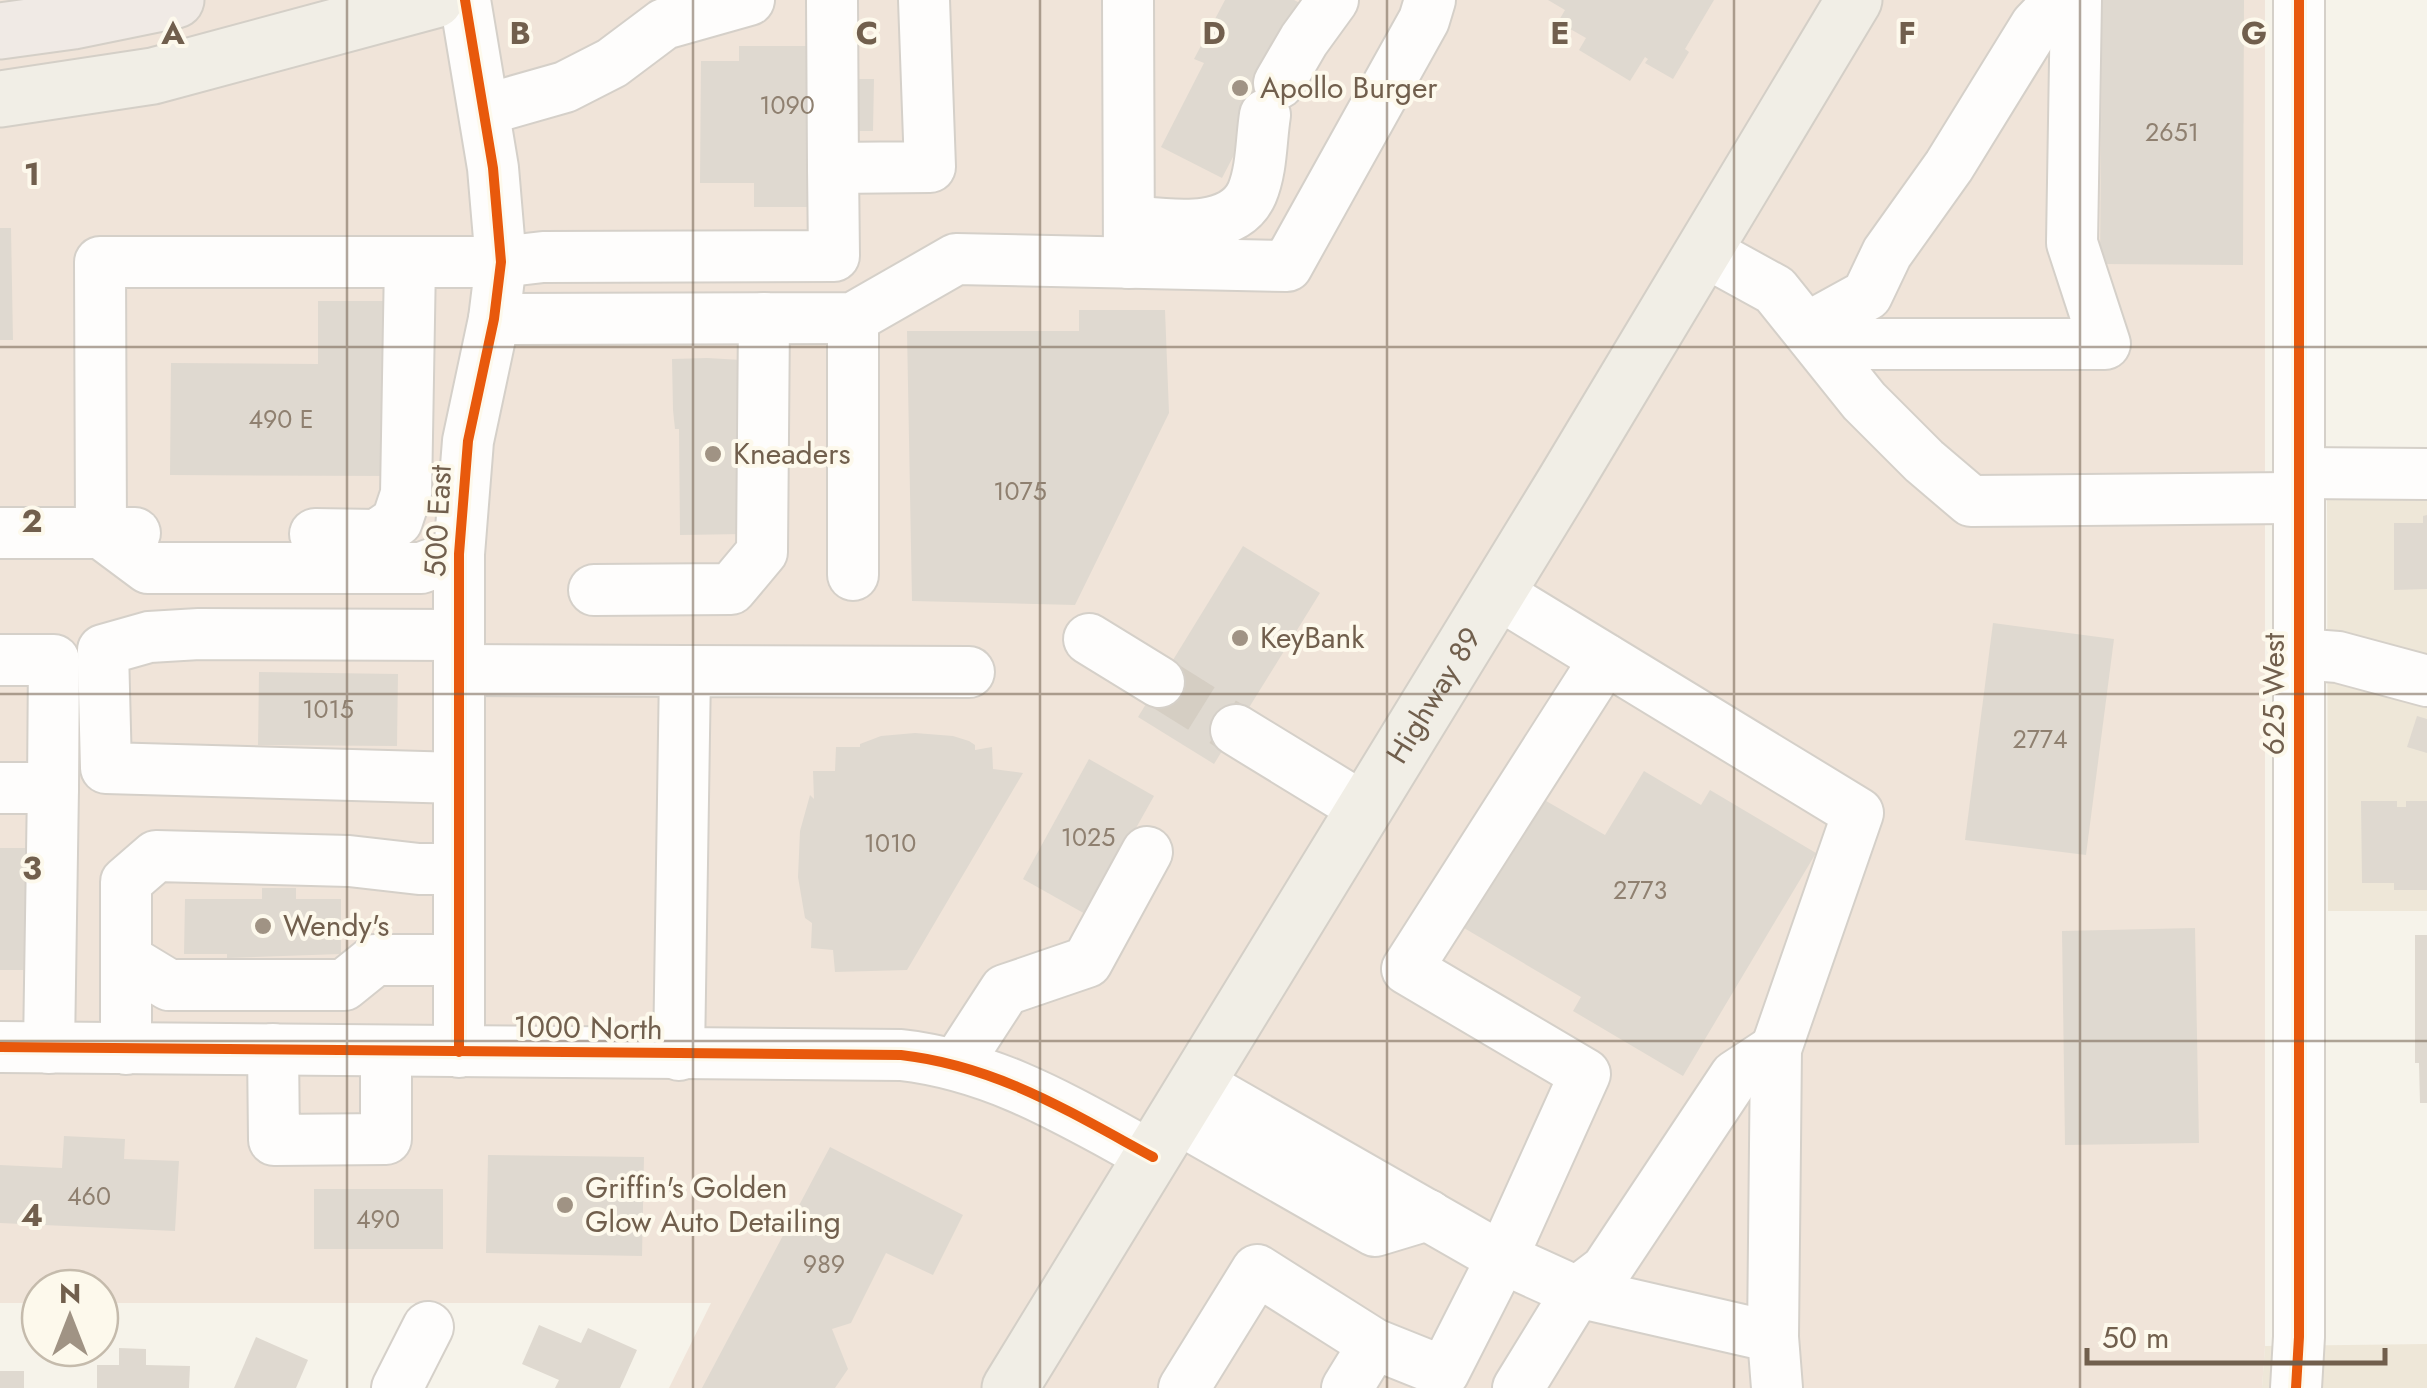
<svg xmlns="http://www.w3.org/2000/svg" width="2427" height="1388" font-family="Jost,sans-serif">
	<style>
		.residential { fill: #eee7d8 }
		.commercial { fill: #f0e4d9 }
		.building { fill: #dfd9d0 }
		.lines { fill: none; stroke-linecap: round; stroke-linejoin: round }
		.minor-tunnel { stroke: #d5cec3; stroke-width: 50; stroke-dasharray: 50 25; stroke-linecap: butt }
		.minor-casing { stroke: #d5d0c9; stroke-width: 54 }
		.major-casing { stroke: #d4cfc7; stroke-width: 59 }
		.highway-casing { stroke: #d4cfc7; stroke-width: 59 }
		.minor { stroke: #fefdfc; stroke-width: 50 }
		.major { stroke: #f1eee6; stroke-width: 55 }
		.highway { stroke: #f0eae5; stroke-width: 55 }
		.cycleway-casing { stroke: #fdf9ec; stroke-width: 16 }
		.cycleway { stroke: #e8590c; stroke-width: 10 }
		.grid { fill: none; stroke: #715f4d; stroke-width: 2.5; stroke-opacity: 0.55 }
		.poi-dot { fill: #a09384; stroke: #fdf9ec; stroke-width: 4 }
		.labels { text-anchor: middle; stroke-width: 8; stroke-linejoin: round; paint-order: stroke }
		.number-label { font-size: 25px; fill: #8f8070 }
		.poi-label { font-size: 30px; fill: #715f4d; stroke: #fdf9ec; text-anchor: start }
		.street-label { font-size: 30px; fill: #715f4d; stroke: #fdf9ec }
		.grid-label { font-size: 32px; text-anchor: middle; font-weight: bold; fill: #715f4d; stroke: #fdf9ec; stroke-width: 8; stroke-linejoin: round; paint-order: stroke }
	</style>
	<rect width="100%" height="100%" fill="#f6f3ea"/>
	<!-- residential -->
	<g class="residential">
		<path d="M2427 496V911H2328L2327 498Z"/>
		<path d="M2427 1344V1388H2262L2265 1346Z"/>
	</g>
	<!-- commercial -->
	<path class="commercial" d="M0 0H2265V1346L2262 1388H669L711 1303H100V1288H40V1303H0Z"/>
	<!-- building -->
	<g class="building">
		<path d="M1225 0H1294L1310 8 1296 92 1280 123 1257 111 1222 178 1161 147 1204 63 1194 59Z"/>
		<path d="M1548 0H1714L1685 49 1689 52 1673 79 1645 63 1648 59 1645 57 1630 81 1579 50 1586 38 1558 22 1565 10Z"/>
		<path d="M2102 0H2244L2243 265 2100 264Z"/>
		<path d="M739 46H817V79H874L873 131H810V207H754V183H700L701 61H739Z"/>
		<path d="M0 228H11L13 340H0Z"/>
		<path d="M318 301H393L392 476 170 475 171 363 318 364Z"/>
		<path d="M1079 310H1165L1169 413 1075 605 912 601 907 331H1079Z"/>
		<path d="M707 358 742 360 745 534 680 535 679 429H675L673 410 672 359Z"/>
		<path d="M2427 515V589L2394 590V523H2423V516Z"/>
		<path d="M1243 546 1320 593 1214 764 1138 717Z"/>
		<path d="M1993 623 2114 639 2086 855 1965 840Z"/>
		<path d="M259 672 398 674 397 746 258 745Z"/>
		<path d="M2417 716 2427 719V753L2407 747Z"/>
		<path d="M915 733 953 736 969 741 975 745V750L992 747 993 769 1023 773 907 970 835 972 833 950 811 948 812 923 805 918 798 877 800 831 810 795 814 799 813 771H835L836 747H860V744L881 736Z"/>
		<path d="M1089 759 1154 796 1087 915 1023 879Z"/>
		<path d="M1644 771 1701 805 1710 790 1816 853 1683 1076 1573 1011 1581 997 1464 928 1541 798 1605 835Z"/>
		<path d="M2361 801H2397V807H2406V801H2427V890H2394V883H2362Z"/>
		<path d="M0 848H28L29 970H0Z"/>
		<path d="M262 888H296V899H341V954L227 958V954H184L185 899H262Z"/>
		<path d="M2195 928 2199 1143 2065 1145 2062 931Z"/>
		<path d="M2415 935H2427V1103H2420L2419 1063H2415Z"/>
		<path d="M64 1136 125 1139 124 1159 179 1161 175 1231 0 1223V1165L62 1168Z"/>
		<path d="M830 1147 963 1215 933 1275 886 1253 851 1323 832 1329 848 1369 835 1388H702Z"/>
		<path d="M488 1155 644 1157 642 1256 486 1253Z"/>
		<rect x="314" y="1189" width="129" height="60"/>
		<path d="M539 1325 581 1343 588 1328 637 1350 620 1388H555L559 1380 522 1364Z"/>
		<path d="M256 1337 308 1360 296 1388H234Z"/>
		<path d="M119 1348 146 1349V1365L190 1366 189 1388H97V1365H119Z"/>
		<rect x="0" y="1371" width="24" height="17"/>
	</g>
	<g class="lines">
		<!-- minor-tunnel -->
		<path class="minor-tunnel" d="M1159 682 1236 730"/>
		<defs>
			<g id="minor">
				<path d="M832 0 833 168"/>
				<path d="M1128 0 1129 263"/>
				<path d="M1279 83 1304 40 1333 0"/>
				<path d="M484 110 565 87 612 63 664 24 749 0"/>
				<path d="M1129 221C1166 224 1233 236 1252 193 1262 169 1261 140 1265 115"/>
				<path d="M1704 251 1775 290 1864 401 1924 461 1971 501 2299 498"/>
				<path d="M853 318V575"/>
				<path d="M494 319 853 318 956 259 1287 266 1424 20 1430 0"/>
				<path d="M1807 328 1867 295 1887 253 1949 166 2036 25 2060 0"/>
				<path d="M1820 344H2105L2072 243 2076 0"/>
				<path d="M2299 473 2427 474"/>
				<path d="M0 533H135"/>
				<path d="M315 534 377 535 397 521 406 494 410 262"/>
				<path d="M459 554 421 568H148L101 533 100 262H501L543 257 834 256 833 168 930 167 924 0"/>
				<path d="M594 590 731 589 762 552 764 318"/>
				<path d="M1497 593 1858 813 1776 1049 1773 1337"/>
				<path d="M459 635 199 634 149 637 103 650 106 768 459 778"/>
				<path d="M1089 639 1159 682"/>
				<path d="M2299 654 2338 657 2427 681"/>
				<path d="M0 660H54L53 788"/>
				<path d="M459 670 685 671"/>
				<path d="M1236 730 1365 809"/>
				<path d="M0 788H53L49 1048"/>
				<path d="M126 959 169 985H344L375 960H459"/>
				<path d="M0 1047 901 1055C997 1066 1070 1112 1153 1157"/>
				<path d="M126 1049V882L156 856 349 861 419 869H459"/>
				<path d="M273 1049 274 1140 386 1139V1051"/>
				<path d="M459 1052V554L468 441 494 319 501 262 493 168 465 0"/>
				<path d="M679 1055 685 671 969 672"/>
				<path d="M957 1064 1005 990 1087 962 1147 852"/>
				<path d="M1198 1084 1502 1258 1577 1292 1773 1337 1777 1388"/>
				<path d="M1177 1118 1375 1231 1428 1215"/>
				<path d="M397 1388 428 1327"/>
				<path d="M1184 1388 1257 1270 1374 1344 1444 1372 1502 1258 1585 1074 1407 969 1605 659"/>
				<path d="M1347 1388 1374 1344"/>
				<path d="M1518 1388 1577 1292 1606 1270 1735 1076 1776 1049"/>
				<path d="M2296 1388 2299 1337V0"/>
			</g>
			<g id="major">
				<path d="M0 99 153 76 435 0"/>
				<path id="s1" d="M1010 1388 1564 483 1854 0"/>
			</g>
			<path id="highway" d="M0 31 73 21 176 0"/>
		</defs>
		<!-- minor casing -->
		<use href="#minor" class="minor-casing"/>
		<!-- major casing -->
		<use href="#major" class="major-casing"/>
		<!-- highway casing -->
		<use href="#highway" class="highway-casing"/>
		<!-- minor -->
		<use href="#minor" class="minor"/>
		<!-- major -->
		<use href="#major" class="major"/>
		<!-- highway -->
		<use href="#highway" class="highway"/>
		<defs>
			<g id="cycleway">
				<path d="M0 1047 901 1055C997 1066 1070 1112 1153 1157"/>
				<path d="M459 1052V554L468 441 494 319 501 262 493 168 465 0"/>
				<path d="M2296 1388 2299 1337V0"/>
			</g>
		</defs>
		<!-- cycleway casing -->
		<use href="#cycleway" class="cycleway-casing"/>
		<!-- cycleway -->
		<use href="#cycleway" class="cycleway"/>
	</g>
	<!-- grid -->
	<path class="grid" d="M347 0V1388M693 0V1388M1040 0V1388M1387 0V1388M1734 0V1388M2080 0V1388M0 347H2427M0 694H2427M0 1041H2427"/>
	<!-- markers -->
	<g class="poi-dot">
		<circle cx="1240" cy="88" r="10"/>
		<circle cx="713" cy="454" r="10"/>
		<circle cx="1240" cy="638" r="10"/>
		<circle cx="263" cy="926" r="10"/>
		<circle cx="565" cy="1205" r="10"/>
	</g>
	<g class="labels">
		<!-- number labels -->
		<g class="number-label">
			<text x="787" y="114">1090</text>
			<text x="2172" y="141">2651</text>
			<text x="281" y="428">490 E</text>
			<text x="1020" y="500">1075</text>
			<text x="328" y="718">1015</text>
			<text x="2040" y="748">2774</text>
			<text x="1088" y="846">1025</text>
			<text x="890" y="852">1010</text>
			<text x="1640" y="899">2773</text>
			<text x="89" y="1205">460</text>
			<text x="378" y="1228">490</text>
			<text x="824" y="1273">989</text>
		</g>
		<!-- poi labels -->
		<g class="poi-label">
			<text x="1260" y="98">Apollo Burger</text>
			<text x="733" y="464">Kneaders</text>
			<text x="1260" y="648">KeyBank</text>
			<text x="283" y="936">Wendy's</text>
			<text x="585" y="1198">Griffin's Golden<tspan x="585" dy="34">Glow Auto Detailing</tspan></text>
		</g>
		<!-- street labels -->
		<g class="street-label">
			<text transform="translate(438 521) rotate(-87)" y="10">500 East</text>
			<text transform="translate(2274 694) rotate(-90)" y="10">625 West</text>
			<text dy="10" stroke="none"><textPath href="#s1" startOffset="812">Highway 89</textPath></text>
			<text transform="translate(588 1028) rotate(1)" y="10">1000 North</text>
		</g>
	</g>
	<g class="grid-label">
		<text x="173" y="44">A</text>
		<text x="520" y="44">B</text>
		<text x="867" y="44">C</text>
		<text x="1214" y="44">D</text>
		<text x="1560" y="44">E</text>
		<text x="1907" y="44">F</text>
		<text x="2254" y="44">G</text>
		<text x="32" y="185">1</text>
		<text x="32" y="532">2</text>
		<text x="32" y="879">3</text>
		<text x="32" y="1226">4</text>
	</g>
	<!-- north arrow -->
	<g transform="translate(70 1318)"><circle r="48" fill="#fdf9ec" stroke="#c5bbac" stroke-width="2.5"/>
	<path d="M0-8L18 38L0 25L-18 38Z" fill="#a09384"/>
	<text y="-15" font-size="28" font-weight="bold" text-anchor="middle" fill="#715f4d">N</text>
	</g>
	<!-- scale -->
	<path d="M2087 1348v15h298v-15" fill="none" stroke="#715f4d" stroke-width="5"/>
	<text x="2102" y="1348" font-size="30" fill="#715f4d" stroke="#fdf9ec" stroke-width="8" paint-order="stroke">50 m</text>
</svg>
